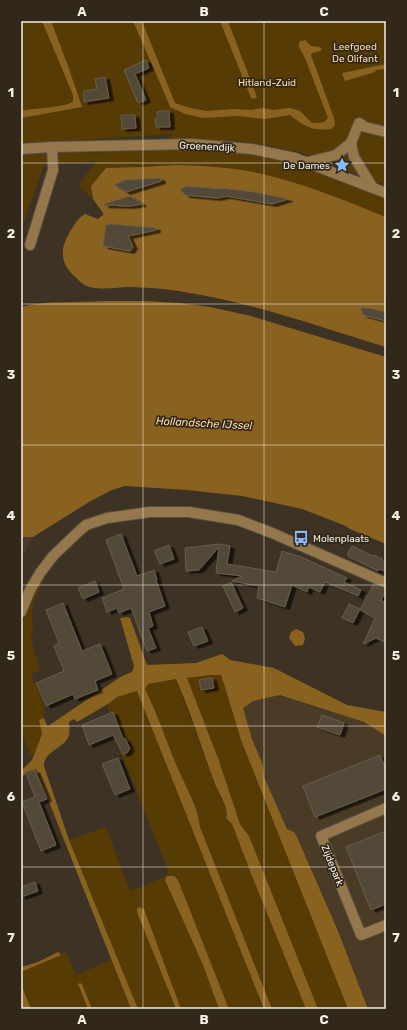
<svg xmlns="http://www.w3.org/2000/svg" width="407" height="1030" font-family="Rubik,sans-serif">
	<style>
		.built { fill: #4a3b26 }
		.green { fill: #573b05 }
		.water { fill: #8a621f }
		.building { fill: #534838; stroke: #695d4d; filter: url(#shadow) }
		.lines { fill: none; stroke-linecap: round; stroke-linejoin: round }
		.minor-casing { stroke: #5a5042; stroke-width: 12 }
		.minor { stroke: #94774b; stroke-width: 10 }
		.grid { fill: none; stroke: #f5efe5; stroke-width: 1; stroke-opacity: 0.55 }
		.labels { text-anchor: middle; stroke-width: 3.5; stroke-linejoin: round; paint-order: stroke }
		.park-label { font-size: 10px; fill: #fddba8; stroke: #32281a }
		.street-label { font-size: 10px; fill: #f5efe5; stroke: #32281a }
		.poi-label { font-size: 10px; fill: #f5efe5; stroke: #32281a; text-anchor: end }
		.water-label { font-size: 11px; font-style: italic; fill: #fedba9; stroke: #32281a }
		.neatline { fill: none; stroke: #f5efe5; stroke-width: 1.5 }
		.grid-label { font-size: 13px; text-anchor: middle; font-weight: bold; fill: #f5efe5 }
	</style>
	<defs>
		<filter id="shadow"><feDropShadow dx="4.5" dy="2.5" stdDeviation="0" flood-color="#0009"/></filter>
	</defs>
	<rect width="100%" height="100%" fill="#3d3223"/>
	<!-- built -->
	<g class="built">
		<path d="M21 537H33L21 560Z"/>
		<path d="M280 695 364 722 386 736V1009H368L338 931 297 837 294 832 287 829 264 777 263 765 252 739 243 708 253 701Z"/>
	</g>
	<!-- green -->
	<g class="green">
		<path d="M21 21H386V186L297 151H291L266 145 238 141 171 139V134L21 144Z"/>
		<path d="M192 148 282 158 301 164 386 198V217C330 194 276 173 215 167 179 163 142 168 106 168L91 186 93 199 78 185 97 161 57 164V156L61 151 89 153Z"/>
		<path d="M39 152 48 155 50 164 44 165 21 230V154Z"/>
		<path d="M47 571H48L33 603 32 615 33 626 31 639 40 670 31 674 44 707V718L39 721 42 734 34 754 30 755 21 731V627L31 601Z"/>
		<path d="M211 675H221L224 684 241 740 348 1009H318L249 836 240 824 218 758 187 678Z"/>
		<path d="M176 679 215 785 227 811 226 818 232 824 252 876 306 1009H272L200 827C198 807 186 787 178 769 167 743 158 715 145 689L148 684Z"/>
		<path d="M137 691 145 711 264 1009H229L178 880 174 876 165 880 203 965 219 1009H181L144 909 138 915 176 1009H138L69 840 106 827 130 891 167 876 168 870 113 733 108 704 117 697Z"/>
		<path d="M66 952 76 975 111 960 131 1009H92L82 984H78L88 1009H31L21 984V972Z"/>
	</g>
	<!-- water -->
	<g class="water">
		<path d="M42 21H51L68 66 82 107 21 118V111C38 107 58 109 73 102V95Z"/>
		<path d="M133 21H142L175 103 190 108 207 111 234 109 252 110 262 108 274 110 290 108 300 111 312 123H318L324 122 328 118 305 58 299 47V42L305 40 311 46 319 47 322 49 321 51 312 53 311 55 334 118 335 125 331 129C312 131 305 127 290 115L265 119 237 116 203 118 185 114 170 107 169 104Z"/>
		<path d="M220 21H228L257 97 254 99 251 98Z"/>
		<path d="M386 64V69L376 70 375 72 345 81 342 73Z"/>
		<path d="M176 165C203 166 231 167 258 173 303 183 344 200 386 217V347C309 324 232 295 152 288 145 288 138 287 131 287 116 287 96 292 83 284 80 282 77 278 74 276 59 261 60 248 71 230 75 224 78 218 85 214L98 219 103 215V213L93 199 91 186 106 168 143 167Z"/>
		<path d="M104 301H145L179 303 210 307 251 316 386 357V544L350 529 346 526 302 509 242 496 187 490 125 486 112 490 89 502 33 537H21V307C47 300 77 303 104 301Z"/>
		<path d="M127 617 130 618 147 665 196 663 222 654 230 660 274 668 347 705 386 712V736L364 722 280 695 253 701 243 708 252 739 263 765 264 777 287 829 294 832 297 837 338 931 368 1009H348L241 740 224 684 221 675H211L187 678 218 758 240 824 249 836 318 1009H306L252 876 232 824 226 818C230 810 218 792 215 784 202 749 191 713 176 679L148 684 145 689C158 715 167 743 178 769 186 787 198 807 200 827L272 1009H264L137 691 117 697 108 704 77 722 74 719 69 722C69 726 70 731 69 735 65 749 44 750 44 766L69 840 138 1009H131L36 769 27 772 21 778V771L32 760 42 734 39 720 44 718 47 725 48 726 122 676 132 672 134 666 120 618Z"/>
		<path d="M296 629 303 632 305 639 303 645 295 646 289 638 291 632Z"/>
		<path d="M167 876H174L178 880 229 1009H219L203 965 165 880Z"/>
		<path d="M139 907 144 909 181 1009H176L138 915 137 909Z"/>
		<path d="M58 952 61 955 21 972V967L38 962Z"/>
		<path d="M80 983 82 984 92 1009H88L78 984Z"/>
		<path d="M21 984 31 1009H21Z"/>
	</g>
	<!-- building -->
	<g class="building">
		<path d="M146 60 149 68 135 74 146 100 138 103 124 70Z"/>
		<path d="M105 77 109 98 84 102 83 94H84V91L97 89 95 79Z"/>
		<path d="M162 111H169L170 127H156L155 118H158L157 112Z"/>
		<path d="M121 115H135L136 128 122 129Z"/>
		<path d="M160 178 161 181 126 192 114 185 125 180Z"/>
		<path d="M187 186 220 189V188L254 192 288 199 272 204 226 196 217 198 185 195 180 189Z"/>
		<path d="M130 196 142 204 130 206 104 205V204Z"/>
		<path d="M111 224 156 228V230L128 236 133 247 130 251 103 246 106 225Z"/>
		<path d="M361 308H368L386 312V321L363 315Z"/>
		<path d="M121 534 137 576 154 570 157 580H156L165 606 149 612 153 626 148 628 156 648 147 651 131 608 119 613 117 608 107 612 102 598 124 589 106 540Z"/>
		<path d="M219 544 230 546 227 564 276 572 282 551 301 557 347 578 344 582 361 590 358 596 325 582 320 592 309 587 307 592 292 585 285 607 257 598 259 586 232 581 242 576 216 573 219 547 199 570 186 571 185 548Z"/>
		<path d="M169 545 174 559 160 564 154 551Z"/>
		<path d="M352 546 373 556 374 555 383 559 382 560 386 562V572L379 569 378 571 349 557 347 555Z"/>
		<path d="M95 581 99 592 83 599 78 588Z"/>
		<path d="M231 582 243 608 235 612 223 586Z"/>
		<path d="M373 585 386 591 381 600 386 603V643L376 638 363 644 375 618 360 610Z"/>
		<path d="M63 603 82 651 100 644 112 674 95 681 98 690 75 699 73 694 46 706 36 683 64 671 54 646 59 643 46 610Z"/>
		<path d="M349 604 360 609 353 623 342 618Z"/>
		<path d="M202 627 208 641 194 646 188 632Z"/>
		<path d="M212 678 214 688 201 690 199 680Z"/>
		<path d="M113 712 123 739 125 738 130 749 128 750V752L123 754 113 735 89 745 82 725Z"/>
		<path d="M322 715 344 723 340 735 317 727Z"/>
		<path d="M380 755 386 769V789L315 817 303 786Z"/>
		<path d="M118 758 130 789 115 795 102 764Z"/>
		<path d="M35 770 47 799 39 802 56 845 41 851 22 802 35 797 26 774Z"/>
		<path d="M386 831V904L371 910 346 847Z"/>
		<path d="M35 882 38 891 21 897V887Z"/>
	</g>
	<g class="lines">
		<defs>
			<g id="minor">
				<path d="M351 143 354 157 373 188"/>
				<path d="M21 149 52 147 192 144 252 149 295 158 386 193"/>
				<path d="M308 162 336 155 351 143 359 123 365 127 386 132"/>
				<path d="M30 245 53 170 52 147"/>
				<path d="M21 612 30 590 40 573 53 556 77 533 86 525 107 518 150 512H189L238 520 272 533 386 583"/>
				<path d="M386 808 321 836 361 935 386 925"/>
			</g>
		</defs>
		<!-- minor casing -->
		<use href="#minor" class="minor-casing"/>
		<!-- minor -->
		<use href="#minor" class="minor"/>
	</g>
	<!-- grid -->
	<path class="grid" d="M143 21V1009M264 21V1009M21 163H386M21 304H386M21 445H386M21 585H386M21 726H386M21 867H386"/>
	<!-- icons -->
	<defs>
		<symbol id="sight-bare" viewBox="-9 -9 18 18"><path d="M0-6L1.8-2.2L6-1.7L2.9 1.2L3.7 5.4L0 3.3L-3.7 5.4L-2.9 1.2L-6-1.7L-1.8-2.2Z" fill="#8abafc" stroke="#32281a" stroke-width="2.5" paint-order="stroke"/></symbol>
		<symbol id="bus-bare" viewBox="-9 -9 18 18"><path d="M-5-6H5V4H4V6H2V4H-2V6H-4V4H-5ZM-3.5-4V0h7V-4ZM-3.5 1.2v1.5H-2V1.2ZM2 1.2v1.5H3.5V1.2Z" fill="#8abafc" stroke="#32281a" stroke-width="2.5" paint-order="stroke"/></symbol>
	</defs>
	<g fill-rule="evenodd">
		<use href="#sight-bare" x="331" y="154" width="22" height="22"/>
		<use href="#bus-bare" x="290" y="527" width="22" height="22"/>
	</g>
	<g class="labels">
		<!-- park labels -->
		<g class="park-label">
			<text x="355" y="50">Leefgoed<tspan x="355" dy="12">De Olifant</tspan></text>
			<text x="267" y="86">Hitland-Zuid</text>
		</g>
		<!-- street labels -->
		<g class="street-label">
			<text transform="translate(207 146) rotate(3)" y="4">Groenendijk</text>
			<text transform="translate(333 865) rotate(68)" y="4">Zijdepark</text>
		</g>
		<!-- poi labels -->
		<g class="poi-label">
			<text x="330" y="169">De Dames</text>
			<text x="313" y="542" text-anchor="start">Molenplaats</text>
		</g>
		<!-- water labels -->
		<g class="water-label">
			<text transform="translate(204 423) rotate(3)" y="4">Hollandsche IJssel</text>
		</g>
	</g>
	<!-- border -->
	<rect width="407" height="1030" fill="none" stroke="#32281a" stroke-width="44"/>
	<rect x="22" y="22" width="363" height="986" class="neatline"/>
	<g class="grid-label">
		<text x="82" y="16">A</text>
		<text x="204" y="16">B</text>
		<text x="324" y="16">C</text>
		<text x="11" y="97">1</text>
		<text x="396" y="97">1</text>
		<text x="11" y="238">2</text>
		<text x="396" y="238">2</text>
		<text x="11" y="379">3</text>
		<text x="396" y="379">3</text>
		<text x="11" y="520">4</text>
		<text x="396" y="520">4</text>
		<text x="11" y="660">5</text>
		<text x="396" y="660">5</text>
		<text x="11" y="801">6</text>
		<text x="396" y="801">6</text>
		<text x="11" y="942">7</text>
		<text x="396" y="942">7</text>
		<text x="82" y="1024">A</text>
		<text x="204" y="1024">B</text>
		<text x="324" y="1024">C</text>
	</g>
</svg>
